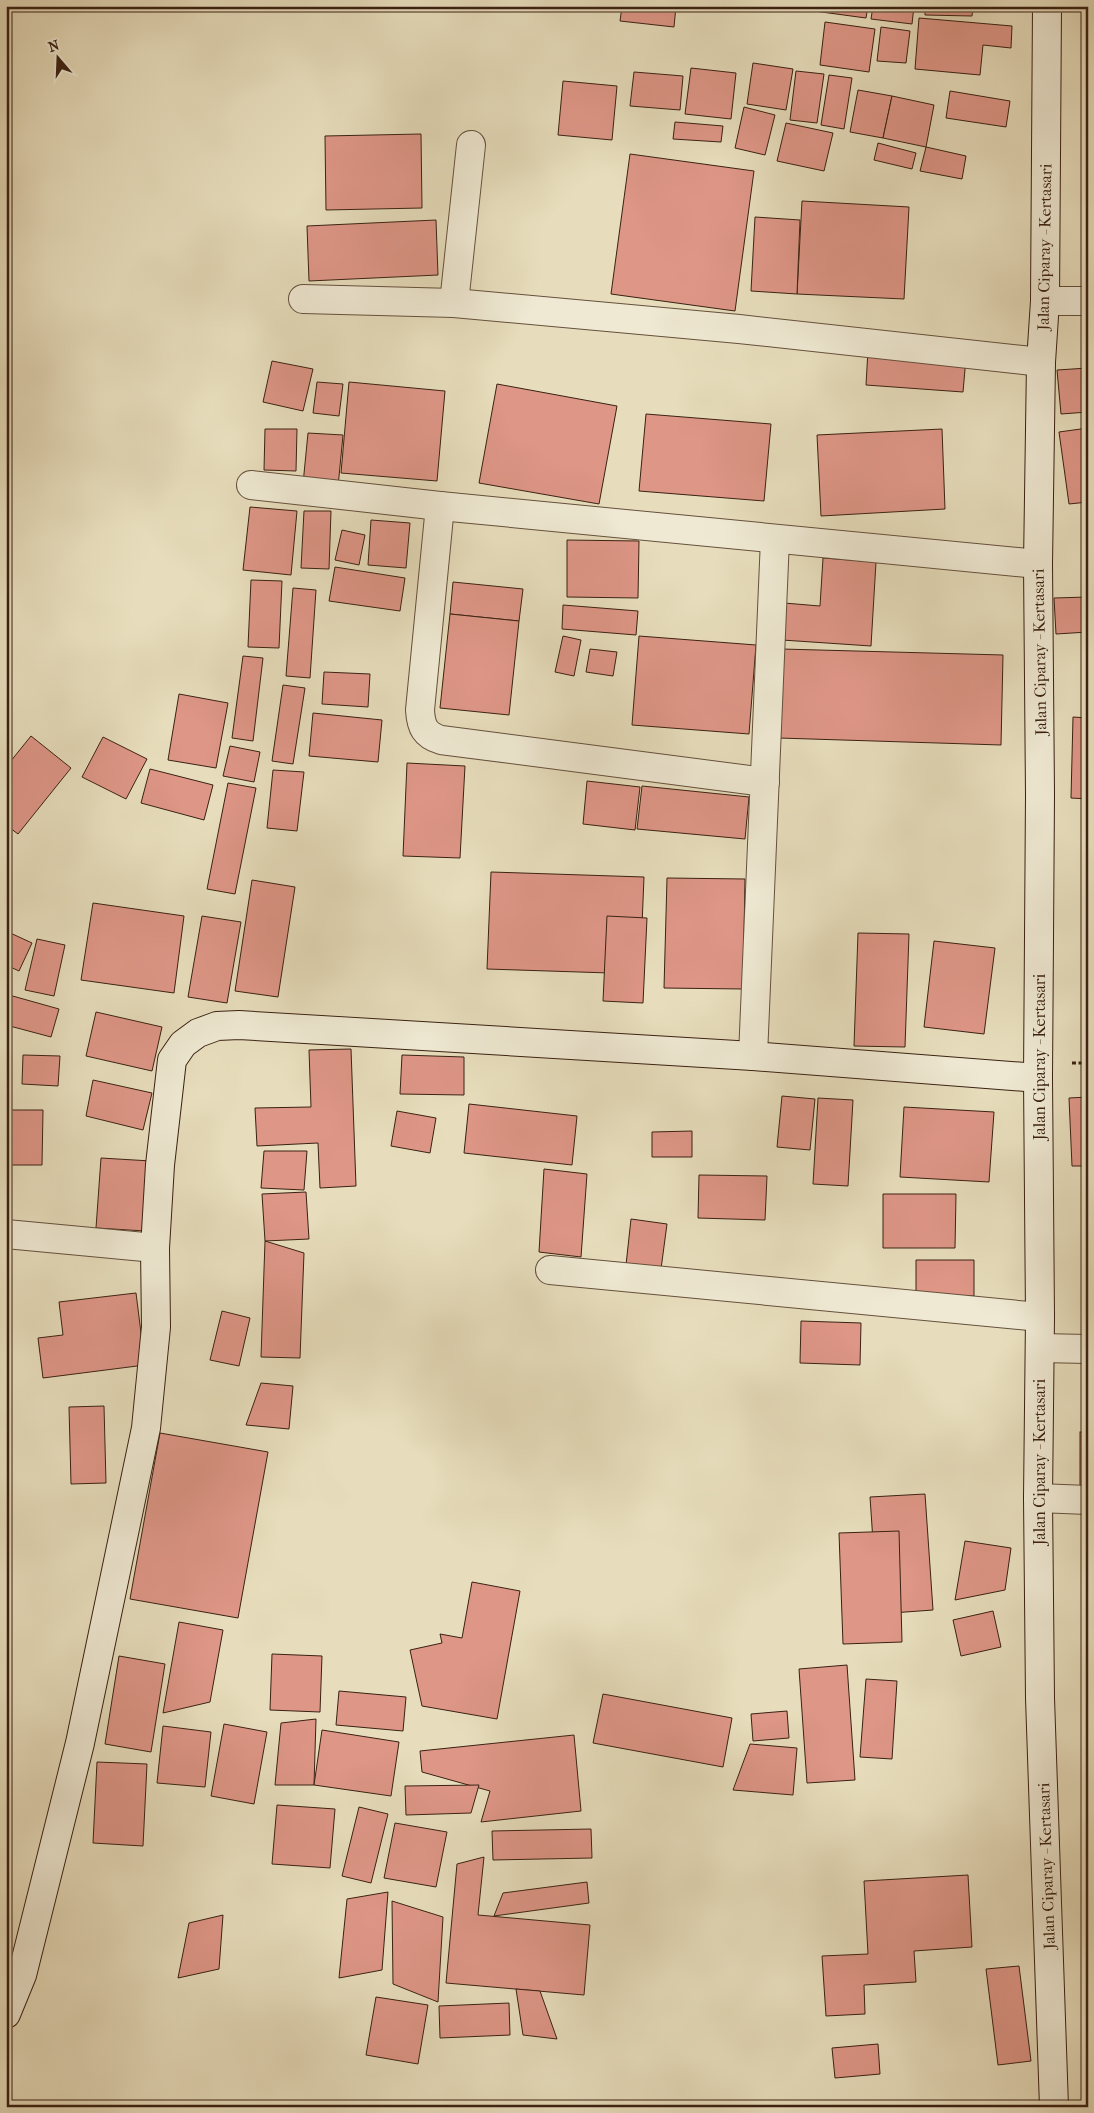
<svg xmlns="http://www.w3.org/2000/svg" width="1094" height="2113" font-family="'IM FELL French Canon',serif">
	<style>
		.building { fill: #de9687; stroke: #3a2112 }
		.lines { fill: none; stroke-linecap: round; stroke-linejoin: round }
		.street-casing { stroke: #65503c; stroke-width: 30 }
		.secondary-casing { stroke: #3a2112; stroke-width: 30 }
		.path { stroke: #3a2112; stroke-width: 3; stroke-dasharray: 4 2.5; stroke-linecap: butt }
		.street { stroke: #efe9d3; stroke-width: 28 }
		.secondary { stroke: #efe9d3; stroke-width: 28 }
		.labels { text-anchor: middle; stroke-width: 5; stroke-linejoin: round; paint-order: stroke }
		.street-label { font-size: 16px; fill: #3a2112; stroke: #efe9d3 }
	</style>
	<rect width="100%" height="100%" fill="#e7ddbc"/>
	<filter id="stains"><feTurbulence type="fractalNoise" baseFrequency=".004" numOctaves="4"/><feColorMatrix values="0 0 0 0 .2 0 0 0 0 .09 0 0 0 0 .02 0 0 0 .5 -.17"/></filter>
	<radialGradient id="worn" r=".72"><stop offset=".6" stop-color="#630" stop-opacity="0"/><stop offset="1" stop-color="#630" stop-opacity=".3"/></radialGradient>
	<!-- building -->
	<g class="building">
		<path d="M622 6H676L674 27 620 21Z"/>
		<path d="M689 6H736V10Z"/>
		<path d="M777 6H868L866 18Z"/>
		<path d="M873 6H914L912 24 871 19Z"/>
		<path d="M925 6H973L972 16 925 15Z"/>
		<path d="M919 18 1012 26 1011 48 983 45 980 75 915 69Z"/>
		<path d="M825 22 875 29 869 72 820 65Z"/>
		<path d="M881 27 910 31 906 63 877 61Z"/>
		<path d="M753 63 793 69 786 110 747 104Z"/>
		<path d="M691 68 736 73 731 119 685 114Z"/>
		<path d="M796 71 824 74 817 123 790 120Z"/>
		<path d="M634 72 683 76 680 110 630 106Z"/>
		<path d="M829 75 852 78 844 129 821 125Z"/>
		<path d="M563 81 617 86 612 140 558 135Z"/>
		<path d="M858 90 892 96 883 138 850 132Z"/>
		<path d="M950 91 1010 101 1006 127 946 118Z"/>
		<path d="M892 96 934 105 926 147 883 138Z"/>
		<path d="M744 107 775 115 765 155 735 148Z"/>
		<path d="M675 122 723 126 721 142 673 139Z"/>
		<path d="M786 123 833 133 824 171 777 161Z"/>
		<path d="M421 134 422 208 326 210 325 136Z"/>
		<path d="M878 143 916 153 912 169 874 160Z"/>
		<path d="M926 147 966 156 962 179 920 171Z"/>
		<path d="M630 154 754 171 735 311 611 294Z"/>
		<path d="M802 201 909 207 904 299 797 294Z"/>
		<path d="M755 217 800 220 797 294 751 291Z"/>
		<path d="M436 220 438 275 309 281 307 226Z"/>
		<path d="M868 350 966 358 963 392 866 385Z"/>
		<path d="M272 361 313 369 303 411 263 402Z"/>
		<path d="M1088 368V412L1061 414 1057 370Z"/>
		<path d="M317 382 343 384 339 416 313 413Z"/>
		<path d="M349 382 445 391 437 481 341 473Z"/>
		<path d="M497 384 617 406 599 504 479 483Z"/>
		<path d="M646 414 771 424 764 501 639 491Z"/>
		<path d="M1088 428V502L1069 504 1059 432Z"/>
		<path d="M265 429H297L296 471 264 470Z"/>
		<path d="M942 429 945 509 821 516 817 435Z"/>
		<path d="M308 433 343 435 338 487 303 484Z"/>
		<path d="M250 507 297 511 291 575 243 570Z"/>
		<path d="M304 511H331L329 569 301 568Z"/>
		<path d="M371 520 410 523 406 568 368 565Z"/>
		<path d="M342 530 365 535 359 565 335 560Z"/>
		<path d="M567 540 639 541 638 598 567 597Z"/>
		<path d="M823 558 876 562 871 646 782 640 784 603 820 606Z"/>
		<path d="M335 567 405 578 400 611 329 601Z"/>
		<path d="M251 580 282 581 279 648 248 647Z"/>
		<path d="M453 582 523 589 519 621 450 614Z"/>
		<path d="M293 588 316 590 310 678 286 676Z"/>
		<path d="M1088 597V632L1056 634 1054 598Z"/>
		<path d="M563 605 638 611 636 635 562 629Z"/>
		<path d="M450 614 519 621 509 715 440 708Z"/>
		<path d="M563 636 581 640 574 676 555 672Z"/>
		<path d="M639 636 756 645 749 734 632 725Z"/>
		<path d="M590 649 617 652 613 676 586 672Z"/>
		<path d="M782 649 1003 655 1001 745 779 738Z"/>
		<path d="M243 656 263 658 253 741 232 738Z"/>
		<path d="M324 672 370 674 368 707 322 704Z"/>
		<path d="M283 685 305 688 293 764 272 761Z"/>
		<path d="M179 694 228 703 216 768 168 760Z"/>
		<path d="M313 713 382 720 378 762 309 756Z"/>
		<path d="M1073 717 1088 718V799L1071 798Z"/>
		<path d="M31 736 71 768 18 834 6 825V767Z"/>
		<path d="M103 737 147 759 126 799 82 777Z"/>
		<path d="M230 746 260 752 254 782 223 776Z"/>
		<path d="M407 763 465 766 460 858 403 856Z"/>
		<path d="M150 769 213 785 204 820 141 803Z"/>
		<path d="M273 770 304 772 297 831 267 828Z"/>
		<path d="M587 781 640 787 635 830 583 824Z"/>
		<path d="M228 783 256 788 235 894 207 889Z"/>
		<path d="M642 786 749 797 745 839 637 829Z"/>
		<path d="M491 872 644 877 640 974 487 969Z"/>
		<path d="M667 878 745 879 743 989 664 988Z"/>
		<path d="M252 880 295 887 278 997 235 991Z"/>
		<path d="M93 903 184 916 174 993 81 980Z"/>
		<path d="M202 916 241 922 227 1003 188 997Z"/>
		<path d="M607 916 647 918 643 1003 603 1001Z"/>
		<path d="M6 931 32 943 19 971 6 965Z"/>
		<path d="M858 933 909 934 905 1047 854 1046Z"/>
		<path d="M37 939 65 945 54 996 25 990Z"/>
		<path d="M934 941 995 948 984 1034 924 1027Z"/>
		<path d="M6 976 11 978 6 997Z"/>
		<path d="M9 995 59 1009 51 1037 6 1025V1004Z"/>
		<path d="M96 1012 162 1027 152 1071 86 1056Z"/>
		<path d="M351 1049 356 1186 320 1188 318 1143 257 1146 255 1108 311 1107 309 1050Z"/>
		<path d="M23 1055 60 1056 58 1086 22 1084Z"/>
		<path d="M402 1055 464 1057V1095L400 1094Z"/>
		<path d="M93 1080 152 1093 143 1130 86 1116Z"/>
		<path d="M782 1096 815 1099 810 1150 777 1147Z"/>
		<path d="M1088 1097V1166H1072L1069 1098Z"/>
		<path d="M818 1098 853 1100 848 1186 813 1184Z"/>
		<path d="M469 1104 577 1116 572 1165 464 1153Z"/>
		<path d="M904 1107 994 1112 989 1182 900 1177Z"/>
		<path d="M6 1110H43L42 1165H6Z"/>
		<path d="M397 1111 436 1118 430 1153 391 1146Z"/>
		<path d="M692 1131V1157H652V1132Z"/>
		<path d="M264 1151H307L304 1190 261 1188Z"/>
		<path d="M101 1158 151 1161 145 1231 96 1228Z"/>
		<path d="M544 1169 587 1174 581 1257 539 1252Z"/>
		<path d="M699 1175 767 1176 765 1220 698 1218Z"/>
		<path d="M306 1192 309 1239 265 1241 262 1194Z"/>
		<path d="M883 1194H956L955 1248H883Z"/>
		<path d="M631 1219 667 1224 661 1269 626 1265Z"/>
		<path d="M265 1241 304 1253 300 1358 261 1357Z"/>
		<path d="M916 1260H974V1296L916 1297Z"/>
		<path d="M136 1293 145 1365 43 1378 38 1338 63 1335 59 1302Z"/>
		<path d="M222 1311 250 1318 239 1366 210 1360Z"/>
		<path d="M801 1321 861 1323 860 1365 800 1363Z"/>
		<path d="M261 1383 293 1386 289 1429 246 1425Z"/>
		<path d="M104 1406 106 1483 71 1484 69 1407Z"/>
		<rect x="1080" y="1432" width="8" height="58"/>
		<path d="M160 1433 268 1452 238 1618 130 1599Z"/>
		<path d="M925 1494 933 1610 878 1614 870 1497Z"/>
		<path d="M899 1531 902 1642 843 1644 839 1533Z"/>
		<path d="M965 1541 1011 1548 1005 1590 955 1600Z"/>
		<path d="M472 1582 520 1591 497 1719 422 1706 410 1650 442 1643 440 1634 462 1638Z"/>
		<path d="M993 1611 1001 1647 961 1656 953 1620Z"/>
		<rect x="1084" y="1617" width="4" height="59"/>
		<path d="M179 1622 223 1630 210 1702 163 1713Z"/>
		<path d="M272 1654 322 1656 320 1712 270 1710Z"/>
		<path d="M119 1656 165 1664 151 1752 105 1744Z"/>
		<path d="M847 1665 855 1780 807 1783 799 1669Z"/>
		<path d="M866 1679 897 1681 892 1759 860 1757Z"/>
		<path d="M339 1691 406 1697 403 1731 336 1725Z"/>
		<path d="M603 1694 732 1718 723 1767 593 1743Z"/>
		<path d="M787 1711 789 1738 753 1741 751 1714Z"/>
		<path d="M316 1719 314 1785H275L281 1723Z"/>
		<path d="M224 1724 267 1732 254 1804 211 1796Z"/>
		<path d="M163 1726 211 1732 205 1787 157 1783Z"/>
		<path d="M322 1730 399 1742 391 1796 314 1785Z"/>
		<path d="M574 1735 581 1811 481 1822 490 1791 422 1772 420 1751Z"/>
		<path d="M750 1744 797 1748 793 1795 733 1790Z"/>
		<path d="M97 1762 147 1764 143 1846 93 1843Z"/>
		<path d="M479 1785 471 1813 406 1815 405 1786Z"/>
		<path d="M277 1805 335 1809 330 1868 272 1864Z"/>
		<path d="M359 1807 388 1814 371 1883 342 1876Z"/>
		<path d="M395 1823 447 1832 436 1887 384 1878Z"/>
		<path d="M591 1829 592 1858 493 1860 492 1831Z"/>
		<path d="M484 1857 478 1915 590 1925 584 1995 446 1983 457 1864Z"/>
		<path d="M968 1875 972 1947 914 1951 916 1982 864 1985 865 2014 826 2016 822 1956 868 1954 864 1881Z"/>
		<path d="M587 1882 589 1903 494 1916 503 1893Z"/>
		<path d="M388 1892 382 1970 339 1978 347 1899Z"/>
		<path d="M392 1901 443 1917 438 2002 393 1984Z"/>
		<path d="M223 1915 219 1969 178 1978 189 1923Z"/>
		<path d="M1019 1966 1031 2061 998 2065 986 1969Z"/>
		<path d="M516 1989 540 1991 557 2039 523 2035Z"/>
		<path d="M376 1997 428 2005 418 2064 366 2055Z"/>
		<path d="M509 2003 510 2035 440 2038 439 2006Z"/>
		<path d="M878 2044 880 2074 835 2078 832 2048Z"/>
	</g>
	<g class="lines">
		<defs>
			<g id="street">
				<path d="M303 299 454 303 739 329 1041 362"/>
				<path d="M1045 301H1088"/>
				<path d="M454 303 471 145"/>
				<path d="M251 485 440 506 1038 564"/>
				<path d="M440 506 420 710C421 727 425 735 441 740L765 782"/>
				<path d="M753 1056 775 539"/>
				<path d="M6 1234 155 1248"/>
				<path d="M550 1270 1040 1317"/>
				<path d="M1040 1348 1088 1349"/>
				<path d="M1038 1498 1088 1500"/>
			</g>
			<g id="secondary">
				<path d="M1047 6 1045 301 1041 362 1038 564 1040 795 1038 1078 1040 1317 1038 1498 1040 1698 1054 2107"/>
				<path d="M6 2014 22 1975 80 1743 146 1428 156 1327 155 1248 160 1165 172 1060 183 1044 198 1033 217 1026 239 1025 753 1056 1038 1078"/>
			</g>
		</defs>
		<!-- street casing -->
		<use href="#street" class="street-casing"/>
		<!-- secondary casing -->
		<use href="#secondary" class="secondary-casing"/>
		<!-- path -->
		<path class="path" d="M1072 1063H1088"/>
		<!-- street -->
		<use href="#street" class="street"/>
		<!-- secondary -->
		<use href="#secondary" class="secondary"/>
	</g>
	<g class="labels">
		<!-- street labels -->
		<g class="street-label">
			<text transform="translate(1044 247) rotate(-89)" y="6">Jalan Ciparay - Kertasari</text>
			<text transform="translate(1039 652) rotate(-91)" y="6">Jalan Ciparay - Kertasari</text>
			<text transform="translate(1039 1057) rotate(-90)" y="6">Jalan Ciparay - Kertasari</text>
			<text transform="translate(1039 1462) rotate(-90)" y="6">Jalan Ciparay - Kertasari</text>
			<text transform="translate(1046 1866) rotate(-92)" y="6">Jalan Ciparay - Kertasari</text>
		</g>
	</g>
	<!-- margin -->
	<rect width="1094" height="2113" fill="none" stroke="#e7ddbc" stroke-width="25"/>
	<rect x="8" y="8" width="1079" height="2098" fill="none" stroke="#3a2112" stroke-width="2.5"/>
	<rect x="12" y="12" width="1069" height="2088" fill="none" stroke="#3a2112"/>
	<!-- north arrow -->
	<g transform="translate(58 58) rotate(341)" stroke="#efe9d3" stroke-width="4" paint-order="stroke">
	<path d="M0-4L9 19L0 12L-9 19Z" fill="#3a2112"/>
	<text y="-8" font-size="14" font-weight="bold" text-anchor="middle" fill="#3a2112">N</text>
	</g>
	<rect width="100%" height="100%" filter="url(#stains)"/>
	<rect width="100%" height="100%" fill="url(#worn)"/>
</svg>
